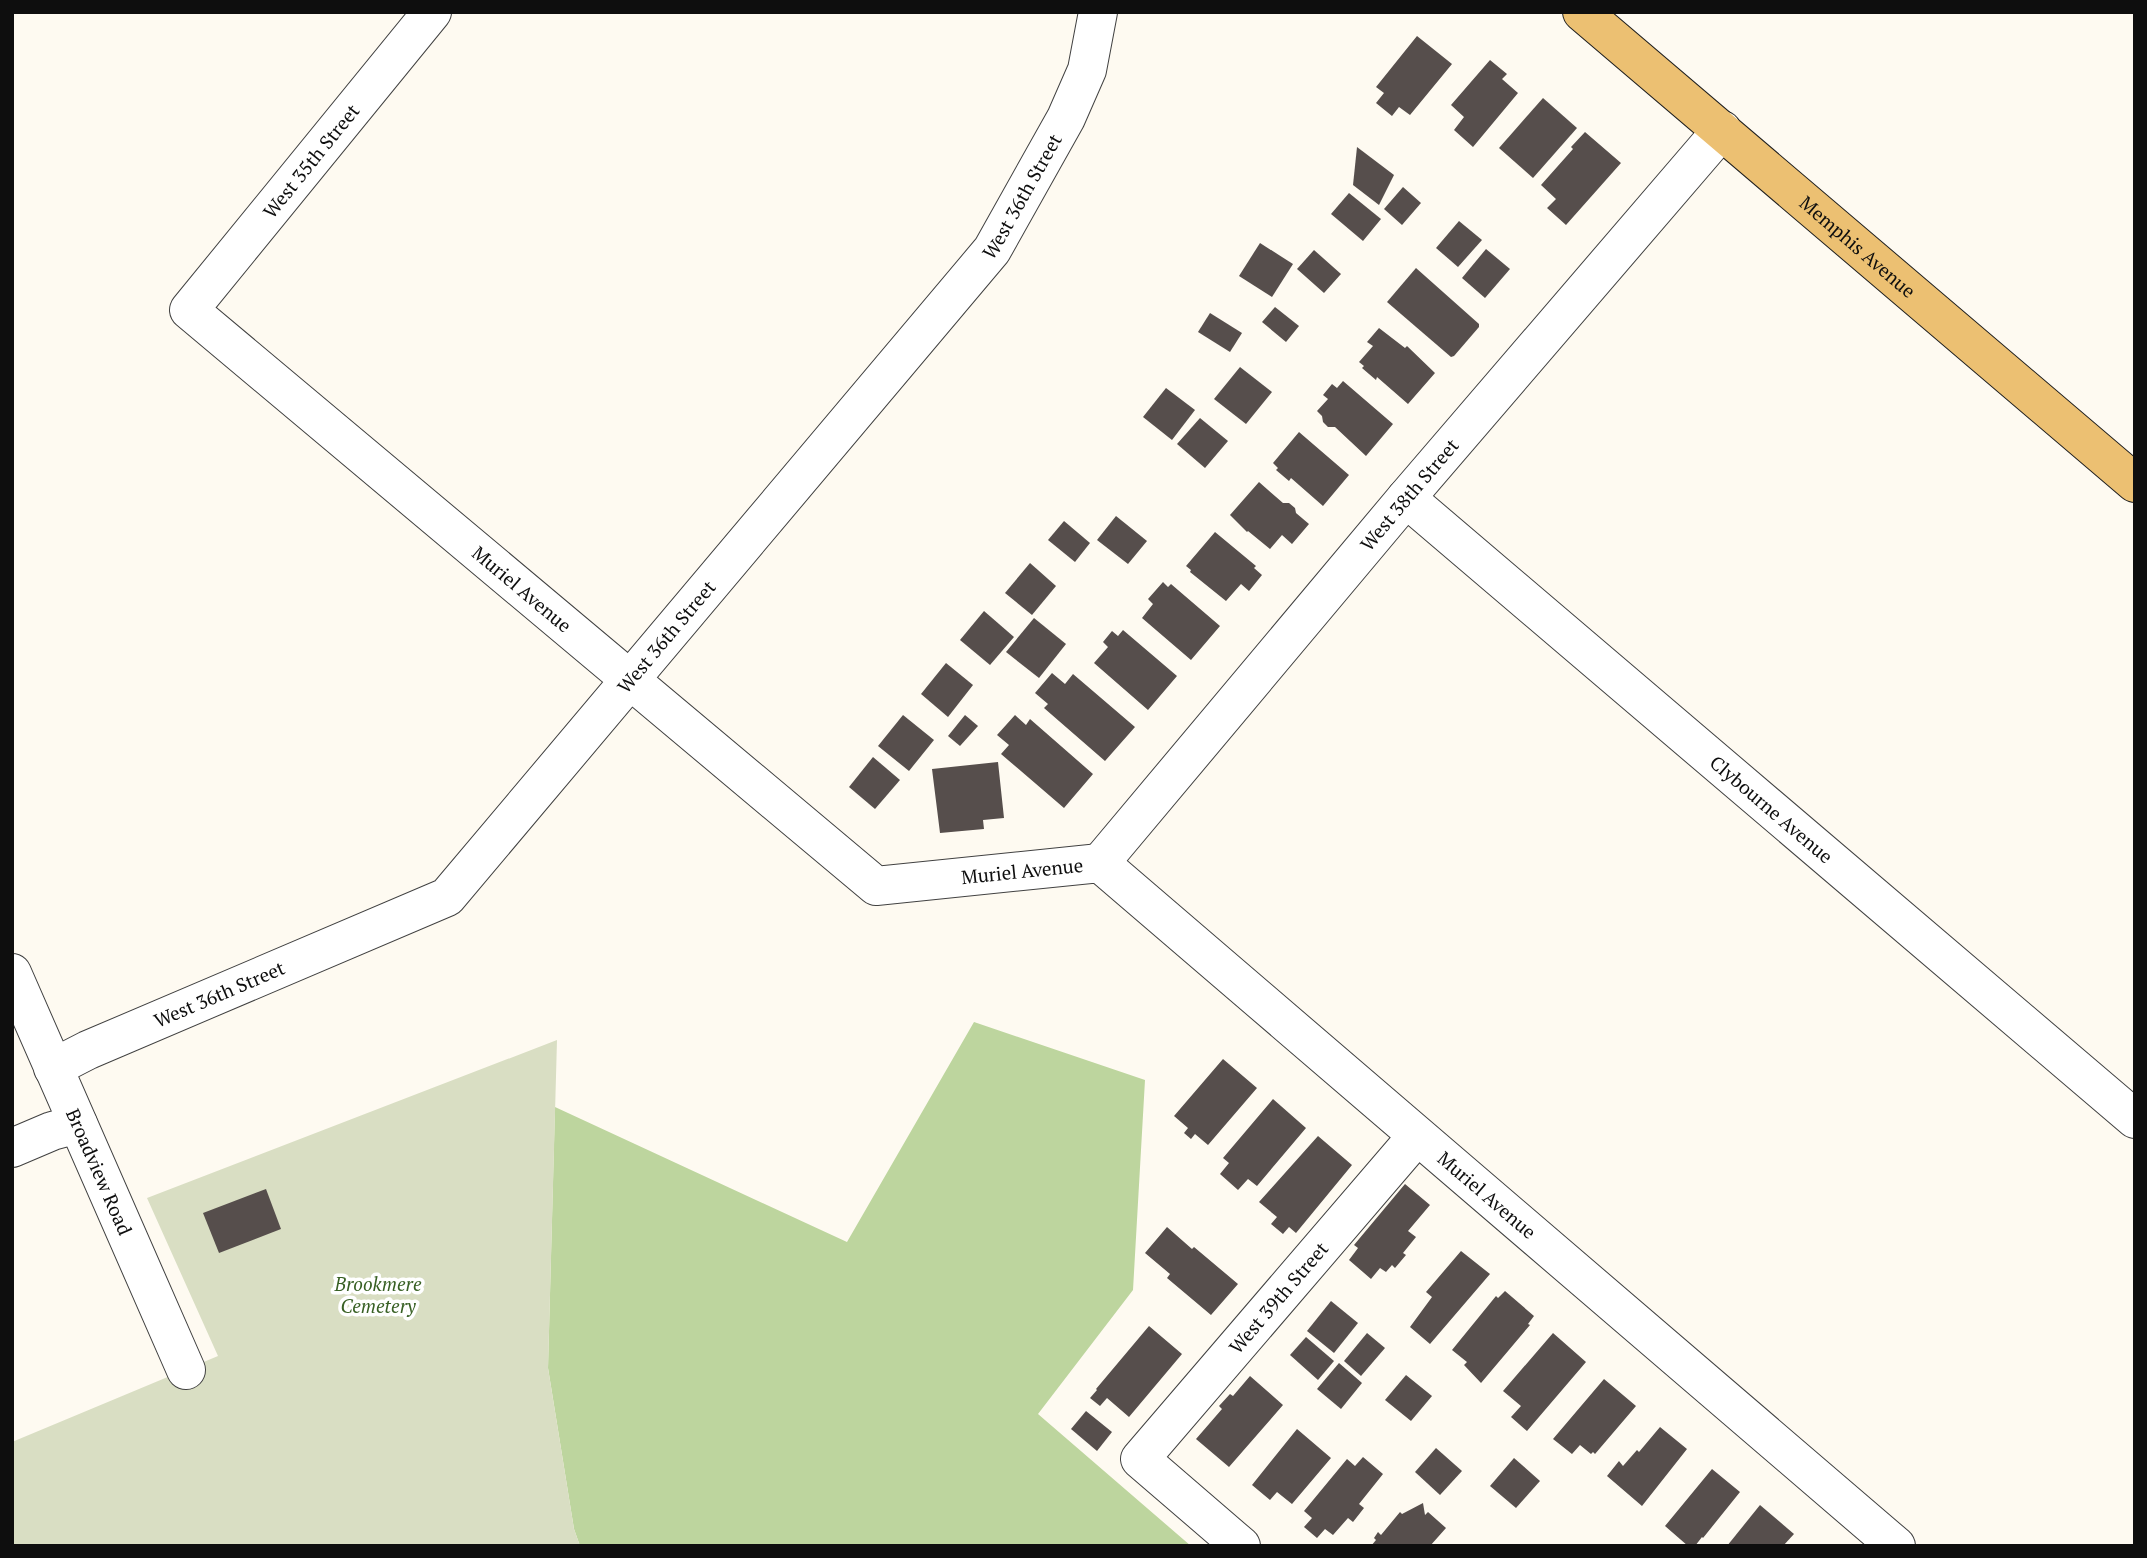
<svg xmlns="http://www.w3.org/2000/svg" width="2147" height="1558" font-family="'PT Serif',serif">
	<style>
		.forest { fill: #bdd59e }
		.cemetery { fill: #d9dec3 }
		.building { fill: #564e4c }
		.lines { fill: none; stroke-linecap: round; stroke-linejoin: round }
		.minor-casing { stroke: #414141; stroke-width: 40 }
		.major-casing { stroke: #1f1f1f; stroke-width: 40 }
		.minor { stroke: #fff; stroke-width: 38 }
		.major { stroke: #ecc072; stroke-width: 38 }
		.labels { text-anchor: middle; stroke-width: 7; stroke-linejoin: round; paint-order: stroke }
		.street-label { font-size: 19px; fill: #0e0e0e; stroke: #fff }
		.park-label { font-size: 19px; font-style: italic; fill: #386024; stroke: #fff }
	</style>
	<rect width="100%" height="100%" fill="#fefaf1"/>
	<!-- forest -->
	<path class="forest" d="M974 1022 1145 1080 1133 1290 1038 1414 1191 1546H580L574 1529 548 1368 555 1107 847 1242Z"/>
	<!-- cemetery -->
	<path class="cemetery" d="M557 1040 548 1368 574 1529 580 1546H12V1442L218 1356 147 1198Z"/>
	<!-- building -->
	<g class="building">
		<path d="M1417 36 1452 64 1410 115 1399 107 1392 116 1376 103 1384 93 1376 87Z"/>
		<path d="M1490 60 1507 74 1502 79 1518 93 1473 147 1454 130 1464 117 1451 105Z"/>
		<path d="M1543 98 1577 128 1533 178 1499 148Z"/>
		<path d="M1585 132 1621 163 1566 225 1547 208 1556 199 1541 185 1573 149 1571 147Z"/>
		<path d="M1357 147 1394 175 1379 205 1353 185Z"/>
		<path d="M1403 187 1421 203 1402 225 1384 209Z"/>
		<path d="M1349 193 1381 219 1363 241 1331 214Z"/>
		<path d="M1459 221 1482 240 1458 267 1436 248Z"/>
		<path d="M1260 243 1293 264 1272 297 1239 276Z"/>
		<path d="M1486 249 1510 269 1485 298 1462 278Z"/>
		<path d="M1314 250 1341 274 1324 293 1297 269Z"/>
		<path d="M1416 268 1479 324V327L1454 356 1451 357 1387 302Z"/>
		<path d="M1275 307 1299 326 1286 342 1262 322Z"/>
		<path d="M1210 313 1242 333 1230 352 1198 332Z"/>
		<path d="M1379 328 1405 348 1407 346 1435 373 1408 404 1377 377 1376 380 1362 368 1364 366 1359 362 1373 346 1367 342Z"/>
		<path d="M1240 367 1272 392 1246 424 1214 399Z"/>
		<path d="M1343 381 1393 424 1366 456 1335 427H1328L1323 422 1322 416 1317 411 1328 399 1323 395 1332 384 1337 388Z"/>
		<path d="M1166 388 1195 410 1172 440 1143 417Z"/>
		<path d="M1200 418 1228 441 1205 468 1177 444Z"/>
		<path d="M1299 432 1349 475 1323 506 1291 478 1289 481 1276 470 1278 468 1273 463Z"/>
		<path d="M1259 482 1283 503H1289L1295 508 1296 513 1309 524 1292 544 1282 535 1270 549 1248 531 1247 532 1230 515Z"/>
		<path d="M1116 516 1147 541 1128 564 1097 540Z"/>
		<path d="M1064 521 1090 543 1075 562 1048 540Z"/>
		<path d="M1215 532 1256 566 1254 568 1262 575 1249 591 1241 584 1226 601 1190 572 1191 570 1186 566Z"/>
		<path d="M1030 563 1056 586 1032 615 1005 593Z"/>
		<path d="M1163 582 1168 587 1171 584 1220 626 1191 660 1142 618 1153 604 1148 599Z"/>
		<path d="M984 611 1014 637 990 665 960 640Z"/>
		<path d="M1034 618 1066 644 1039 678 1006 652Z"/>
		<path d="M1123 630 1177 676 1148 710 1094 663 1108 647 1103 642 1112 631 1118 636Z"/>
		<path d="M946 663 973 685 948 717 921 694Z"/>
		<path d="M1052 673 1065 684 1073 674 1135 727 1105 761 1044 708 1048 704 1035 693Z"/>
		<path d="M903 715 934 740 909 771 878 746Z"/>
		<path d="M965 715 978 726 960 746 948 736Z"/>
		<path d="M1015 715 1026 725 1030 719 1093 774 1064 808 1001 754 1009 745 997 735Z"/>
		<path d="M873 757 900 780 875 809 849 787Z"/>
		<path d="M998 762 1004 818 983 820 984 829 940 833 932 769Z"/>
		<path d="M1223 1059 1257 1088 1208 1145 1195 1134 1191 1139 1184 1133 1188 1128 1174 1116Z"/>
		<path d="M1273 1099 1306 1128 1257 1186 1248 1179 1238 1190 1220 1174 1229 1163 1223 1158Z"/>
		<path d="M1318 1136 1352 1165 1296 1233 1289 1227 1283 1234 1271 1224 1277 1217 1259 1202Z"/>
		<path d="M1405 1184 1430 1205 1408 1231 1416 1237 1403 1253 1406 1255 1395 1268 1392 1265 1386 1272 1380 1268 1371 1279 1349 1260 1358 1248 1354 1245Z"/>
		<path d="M266 1189 281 1229 219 1253 203 1213Z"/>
		<path d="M1167 1227 1192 1249 1194 1247 1238 1284 1211 1315 1167 1278 1170 1274 1145 1253Z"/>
		<path d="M1461 1251 1490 1274 1430 1344 1410 1327 1432 1297 1426 1292Z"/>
		<path d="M1505 1291 1534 1316 1528 1324 1530 1325 1481 1383 1464 1365 1467 1362 1452 1350 1496 1296 1498 1298Z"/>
		<path d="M1331 1301 1358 1323 1334 1353 1307 1331Z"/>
		<path d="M1149 1326 1182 1354 1129 1417 1107 1398 1100 1406 1090 1398 1097 1390 1096 1389Z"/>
		<path d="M1367 1333 1385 1348 1361 1376 1344 1361Z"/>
		<path d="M1553 1333 1586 1362 1527 1431 1511 1417 1521 1406 1503 1391Z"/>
		<path d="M1306 1337 1334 1361 1318 1380 1290 1355Z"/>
		<path d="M1339 1363 1362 1383 1341 1409 1317 1389Z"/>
		<path d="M1406 1375 1432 1396 1411 1421 1385 1400Z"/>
		<path d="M1250 1376 1283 1405 1229 1467 1196 1439 1222 1409 1219 1406 1230 1394 1233 1396Z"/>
		<path d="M1604 1379 1636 1406 1595 1454 1593 1452 1591 1454 1580 1445 1572 1454 1553 1439Z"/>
		<path d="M1086 1411 1112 1432 1097 1451 1071 1429Z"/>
		<path d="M1660 1427 1687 1449 1642 1506 1607 1476 1619 1461 1623 1466 1637 1450 1639 1452Z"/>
		<path d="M1297 1429 1331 1458 1292 1504 1277 1492 1270 1500 1252 1485Z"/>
		<path d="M1436 1448 1462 1471 1440 1495 1415 1472Z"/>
		<path d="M1363 1457 1383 1474 1359 1504 1364 1508 1353 1522 1348 1518 1333 1535 1325 1529 1317 1538 1304 1527 1312 1518 1304 1511 1347 1459 1355 1466Z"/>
		<path d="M1514 1458 1540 1481 1516 1508 1490 1486Z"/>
		<path d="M1712 1469 1740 1492 1703 1538 1702 1537 1695 1546H1688L1665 1526Z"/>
		<path d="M1423 1503 1425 1515 1428 1512 1446 1528 1430 1546H1371L1376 1540 1374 1538 1378 1532 1381 1535 1400 1512 1402 1514Z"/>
		<path d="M1760 1505 1794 1534 1783 1546H1727Z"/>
	</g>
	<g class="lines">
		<defs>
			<g id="minor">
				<path id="s1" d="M432 12 189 310 876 886 1100 863 1896 1546"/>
				<path id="s2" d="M1406 498 2135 1119"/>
				<path id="s3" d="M1100 863 1406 498 1722 130"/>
				<path id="s4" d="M12 973 186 1370"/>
				<path id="s5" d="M53 1068 88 1050 447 897 992 250 1066 118 1087 70 1098 12"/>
				<path d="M12 1148 52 1131 78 1124"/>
				<path id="s6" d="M1241 1546 1140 1459 1417 1136"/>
			</g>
			<g id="major">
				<path id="s7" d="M1582 12 2135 483"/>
			</g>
		</defs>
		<!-- minor casing -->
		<use href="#minor" class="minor-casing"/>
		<!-- major casing -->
		<use href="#major" class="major-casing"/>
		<!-- minor -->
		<use href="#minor" class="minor"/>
		<!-- major -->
		<use href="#major" class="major"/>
	</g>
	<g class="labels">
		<!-- street labels -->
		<g class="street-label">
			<text transform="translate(311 161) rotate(-51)" y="7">West 35th Street</text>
			<text dy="7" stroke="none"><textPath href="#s5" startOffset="1337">West 36th Street</textPath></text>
			<text dy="7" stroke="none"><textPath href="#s7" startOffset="362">Memphis Avenue</textPath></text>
			<text dy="7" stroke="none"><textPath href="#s3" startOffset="481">West 38th Street</textPath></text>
			<text dy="7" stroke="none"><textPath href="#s1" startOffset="819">Muriel Avenue</textPath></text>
			<text dy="7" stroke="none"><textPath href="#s5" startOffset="770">West 36th Street</textPath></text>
			<text dy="7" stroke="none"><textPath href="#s2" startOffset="480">Clybourne Avenue</textPath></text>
			<text dy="7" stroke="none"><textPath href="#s1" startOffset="1428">Muriel Avenue</textPath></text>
			<text dy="7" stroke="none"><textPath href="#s5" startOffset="182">West 36th Street</textPath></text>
			<text dy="7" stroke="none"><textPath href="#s4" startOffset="217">Broadview Road</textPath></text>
			<text dy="7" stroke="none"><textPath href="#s1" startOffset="2016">Muriel Avenue</textPath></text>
			<text dy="7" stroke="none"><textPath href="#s6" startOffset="346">West 39th Street</textPath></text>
		</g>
		<!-- park labels -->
		<g class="park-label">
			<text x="378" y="1291">Brookmere<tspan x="378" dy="22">Cemetery</tspan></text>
		</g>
	</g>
	<!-- border -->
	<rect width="2147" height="1558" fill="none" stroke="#0e0e0e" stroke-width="28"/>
</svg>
